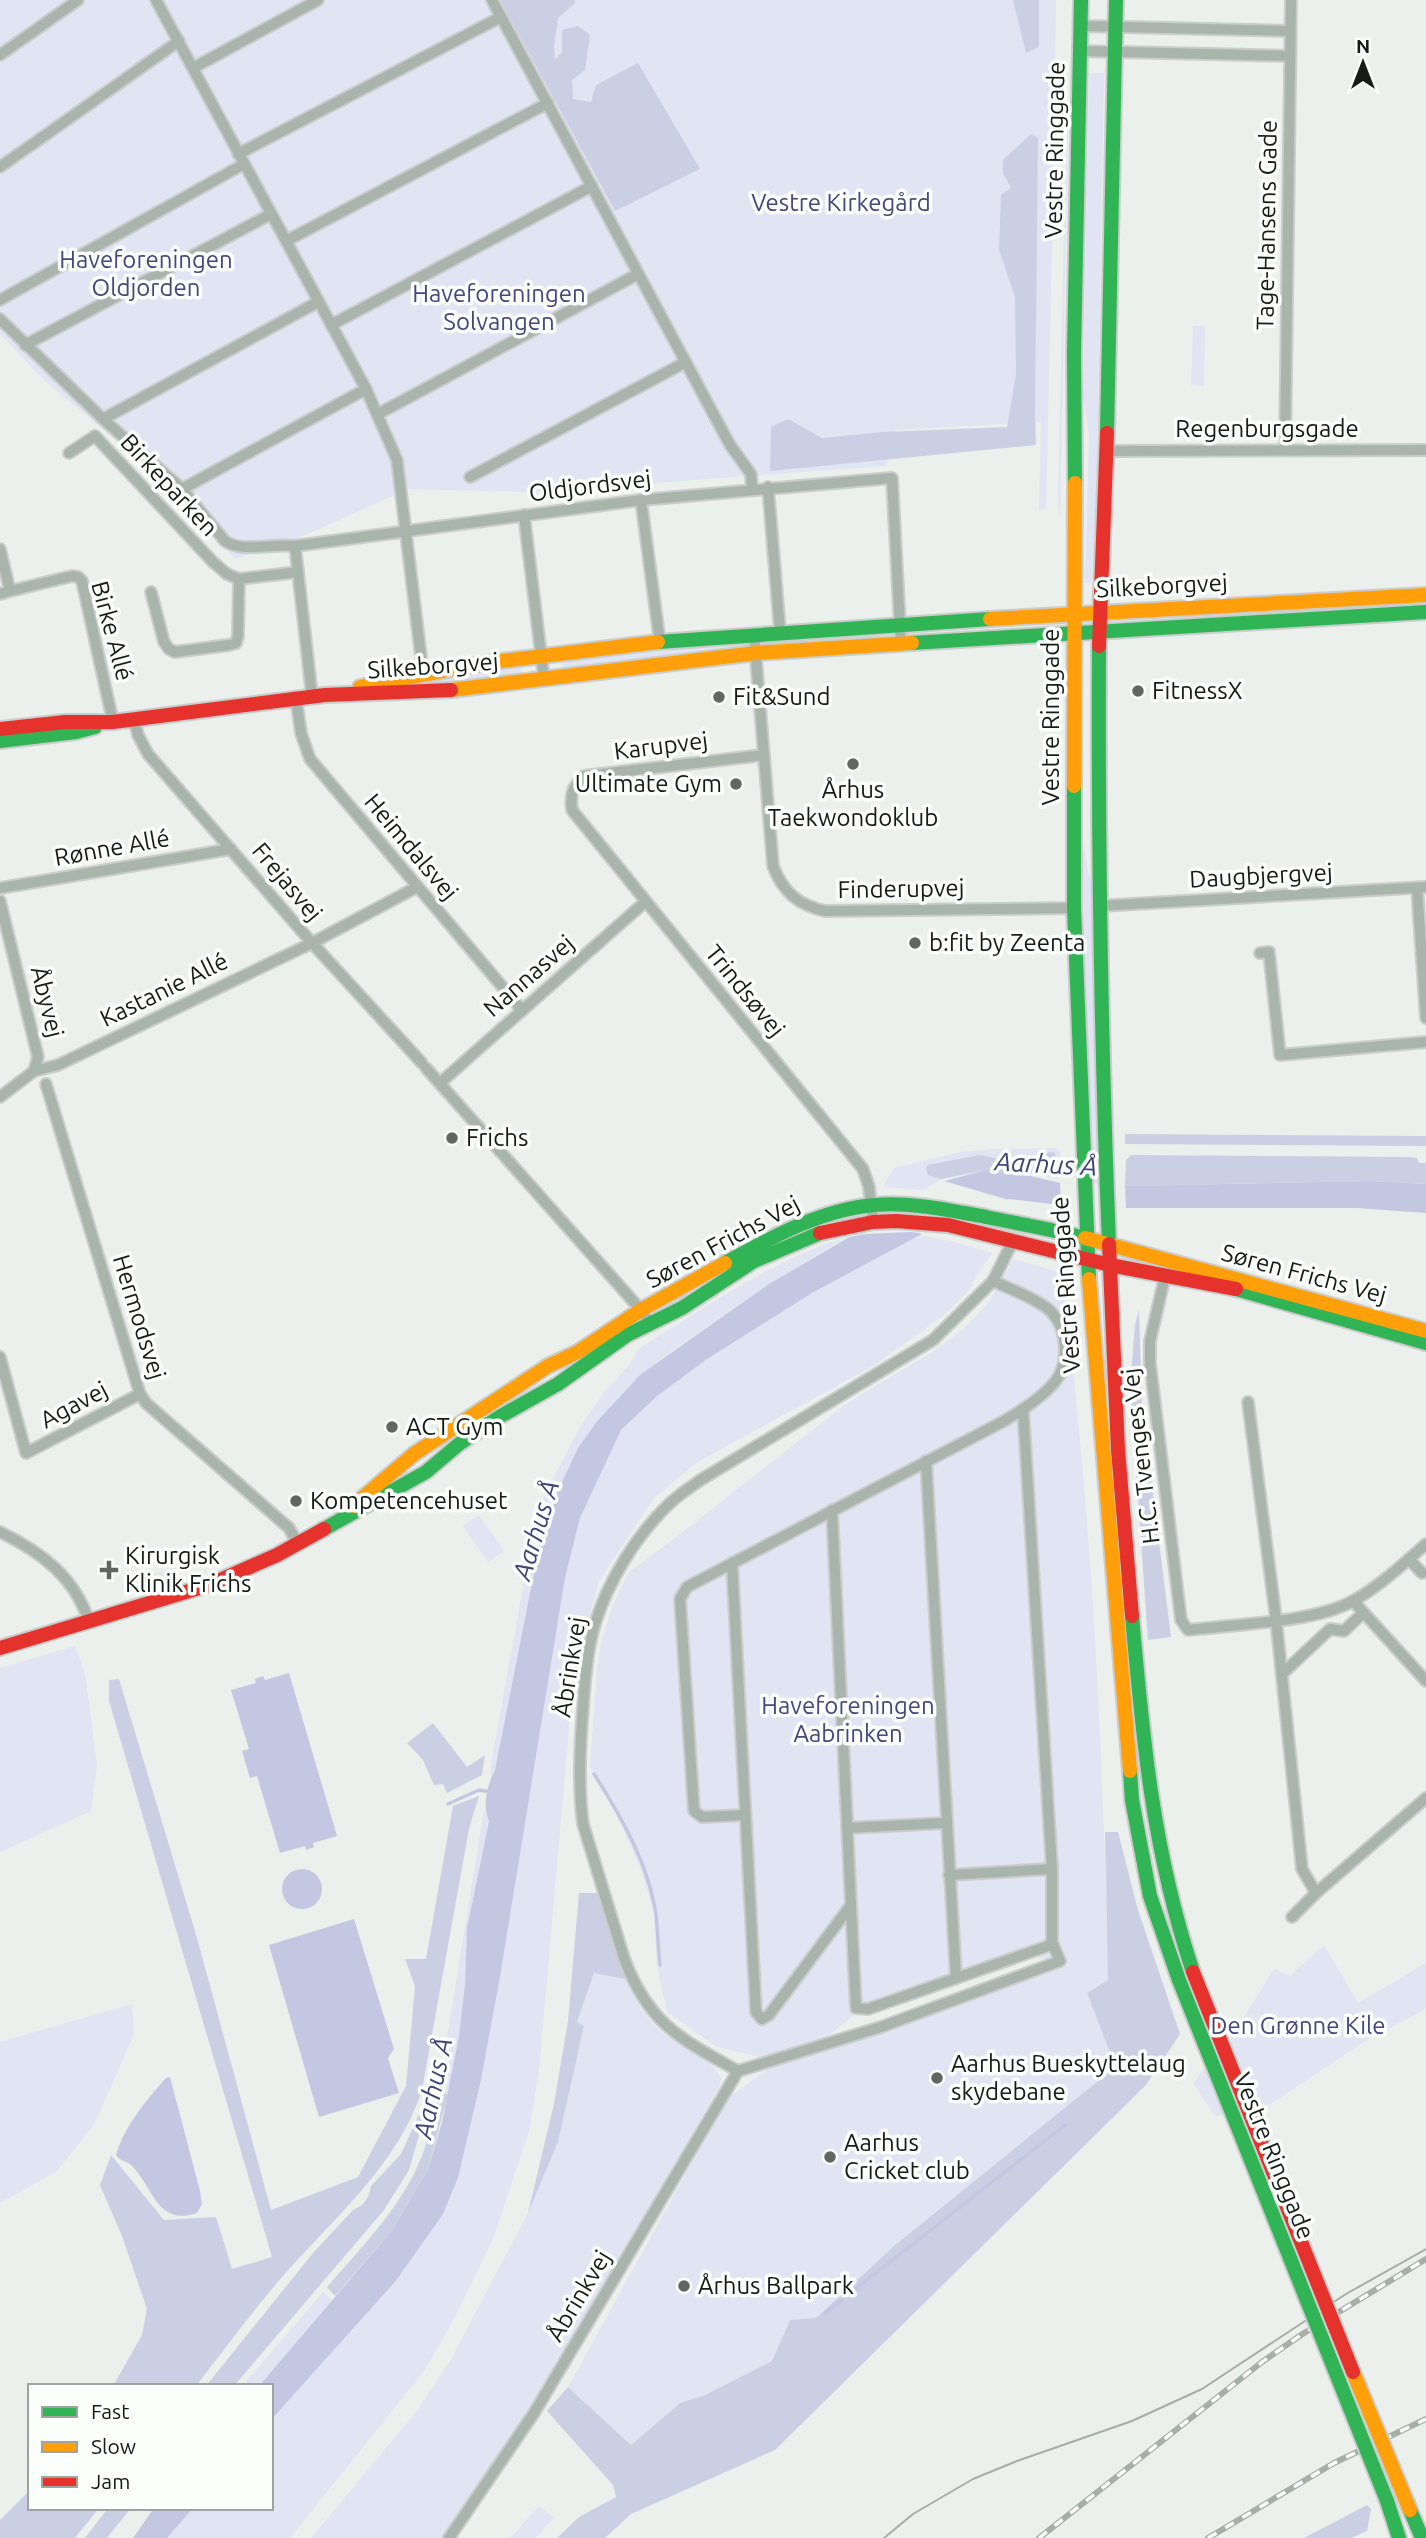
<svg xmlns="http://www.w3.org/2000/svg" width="1426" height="2538" font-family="Ubuntu,sans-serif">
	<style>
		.green { fill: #e1e4f2 }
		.forest { fill: #cbcfe4 }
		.water { fill: #c4c7e2 }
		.pier { fill: #ebf0ed }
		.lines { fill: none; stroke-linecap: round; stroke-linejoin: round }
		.stream { stroke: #c4c7e2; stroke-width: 3.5 }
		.street-casing { stroke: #cacdcb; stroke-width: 14 }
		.fast-casing { stroke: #cacdcb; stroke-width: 18 }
		.slow-casing { stroke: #cacdcb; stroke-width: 18 }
		.jam-casing { stroke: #cacdcb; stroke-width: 18 }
		.street { stroke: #a9b4ad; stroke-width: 10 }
		.fast { stroke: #30b455; stroke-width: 14 }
		.slow { stroke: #ff9f0a; stroke-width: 14 }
		.jam { stroke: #e5322d; stroke-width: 14 }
		.tram { stroke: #a5aea8; stroke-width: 2 }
		.rail-casing { stroke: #a5aea8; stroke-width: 6 }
		.rail { stroke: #fafffc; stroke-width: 3.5; stroke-dasharray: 10; stroke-linecap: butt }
		.fast-bridge-casing { stroke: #cacdcb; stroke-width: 18; stroke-linecap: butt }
		.slow-bridge-casing { stroke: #cacdcb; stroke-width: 18; stroke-linecap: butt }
		.jam-bridge-casing { stroke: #cacdcb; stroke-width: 18; stroke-linecap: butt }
		.fast-bridge { stroke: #30b455; stroke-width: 14 }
		.slow-bridge { stroke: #ff9f0a; stroke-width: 14 }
		.jam-bridge { stroke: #e5322d; stroke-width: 14 }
		.poi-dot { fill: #616663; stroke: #fafffc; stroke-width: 2.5 }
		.labels { text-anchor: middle; stroke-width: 7; stroke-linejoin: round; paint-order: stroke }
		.street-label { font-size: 24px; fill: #171b18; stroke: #fafffc }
		.park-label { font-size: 24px; fill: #46477c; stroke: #fafffc }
		.poi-label { font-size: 24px; fill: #171b18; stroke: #fafffc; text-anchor: start }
		.water-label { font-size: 26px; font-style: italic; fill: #414276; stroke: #fafffc }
	</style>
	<rect width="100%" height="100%" fill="#ebf0ed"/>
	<!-- green -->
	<g class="green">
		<path d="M0 0H1056L1055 72H1052V82L1055 83V115L1046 509 1039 510 1041 422 895 430 886 466 532 492 408 489 290 542 235 559 136 457 45 381 0 334Z"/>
		<path d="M1089 73H1104L1096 517 1091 583H1085L1089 435 1083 396Z"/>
		<path d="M1063 96 1068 133 1060 521 1058 499 1066 133Z"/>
		<path d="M1193 326H1205L1204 386 1191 385Z"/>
		<path d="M1426 602V604L1137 624V621L1241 616 1275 610Z"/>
		<path d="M880 632V638L772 645 771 639Z"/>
		<path d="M733 643 734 648 562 668 561 662Z"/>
		<path d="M521 667 522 673 437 684 401 685V683Z"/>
		<path d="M1083 842C1086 856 1087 875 1093 886L1098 1195 1095 1197 1090 1091 1084 1029Z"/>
		<path d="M1056 1148 1060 1152 1061 1174 1058 1179 1014 1172 982 1171 940 1180 923 1190 885 1187 884 1184 894 1168 960 1152 993 1149Z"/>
		<path d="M920 1235 955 1242 992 1253 972 1283 973 1286 943 1316 873 1366 696 1463 654 1498 599 1581 574 1672 539 2070 529 2131 494 2237 452 2323 424 2371 290 2538H167L193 2508H271V2420L395 2283 452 2194 458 2178 481 2080 500 1977 565 1578 580 1518 621 1430 656 1397 707 1359 812 1293Z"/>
		<path d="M845 1238 769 1284 667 1354 619 1396 578 1448 562 1482 541 1537 495 1769 491 1780 490 1770 530 1548 540 1504 580 1427 605 1391 630 1364 638 1349C704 1309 770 1260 845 1238Z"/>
		<path d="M1014 1259 1058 1272 1063 1284C1092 1514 1103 1748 1108 1980L1087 1993 1111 2055 1108 2073 894 2246 816 2318 790 2320 772 2361 705 2395 680 2403 631 2445 568 2387 727 2099 769 2068 1070 1964 1031 1956 853 2016 820 2042 764 2058 717 2047 667 2012 657 1967 654 1913 641 1869 615 1810 590 1767 597 1669 601 1643 612 1607 629 1572C700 1521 766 1465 836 1412 886 1374 946 1354 987 1304 998 1289 1005 1273 1014 1259Z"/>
		<path d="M479 1515 504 1551 488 1562 463 1526Z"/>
		<path d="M201 1559 208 1563 124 1591 122 1585Z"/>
		<path d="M75 1646 85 1673 97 1765 91 1811 0 1852V1668Z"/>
		<path d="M484 1809 489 1821 467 1928 465 1984 459 2036 448 2094H438Z"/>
		<path d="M1324 1945 1358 2003 1426 1963V2009L1367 2040 1271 2104 1215 2116 1193 2083 1237 2028 1274 1969 1290 1976Z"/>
		<path d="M594 1972 626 1979C635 2000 645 2018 662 2032 681 2048 711 2057 722 2079L718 2089 532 2407 443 2538H311L417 2411 451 2359 468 2327 528 2213 558 2142 584 2027 577 2023Z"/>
		<path d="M132 2004 134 2034 94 2125 56 2172 0 2203V2042Z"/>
		<path d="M323 2292 332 2300 259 2386H242Z"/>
		<path d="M539 2506 554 2518 536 2538H510Z"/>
	</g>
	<!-- forest -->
	<g class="forest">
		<path d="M500 0H575V3L558 18 554 46 555 60 562 52V30L578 26 590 35 585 70 572 80 573 99 591 102 596 85 638 63 700 169 615 211Z"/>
		<path d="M1013 0H1039V47L1026 53Z"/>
		<path d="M1031 134 1038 138 1035 414 1036 445 770 471 771 427 788 419 822 438 882 432 1007 427 1016 374 1015 297 999 250 1001 195 1011 188 1003 173V160Z"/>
		<path d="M1125 1134 1426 1136V1146L1125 1144Z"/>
		<path d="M1051 1152 1055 1153 1060 1168 1054 1174 982 1171 940 1179 928 1175 926 1168 928 1165 979 1155 1004 1160 1018 1158 1041 1161 1045 1158 1046 1153Z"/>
		<path d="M1131 1155 1410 1157 1417 1158 1419 1163H1426V1184L1372 1181 1125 1186 1126 1160Z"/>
		<path d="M1139 1310 1142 1407 1171 1637 1148 1640 1130 1386 1135 1325Z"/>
		<path d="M119 1679 197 1938 271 2210 358 2177 406 2086 415 1986 405 1959H426L453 1806 479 1796 469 1829 422 2090C398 2165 333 2219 282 2277 252 2312 224 2350 196 2386H113L142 2335 147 2309 122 2236 100 2185 111 2155 164 2220 216 2217 232 2269 272 2257 109 1701V1680Z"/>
		<path d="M433 1723 467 1767 485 1755 482 1775 447 1793 443 1784 434 1785 423 1760 407 1743Z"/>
		<path d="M1105 1832H1118L1138 1910 1180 2034 1146 2085 775 2450 631 2514 605 2538H557L579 2517 616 2497 613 2485 547 2411 568 2387 631 2445 680 2403 705 2395 772 2361 790 2320 816 2318 894 2246 1108 2073 1111 2055 1087 1993 1108 1980Z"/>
		<path d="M579 1893H598L626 1979 594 1973 577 2022 584 2026 558 2142 528 2213 554 2104 568 2021Z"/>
		<path d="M438 2094H448L428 2169 393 2229 335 2296 327 2287C365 2243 410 2199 427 2141 432 2126 434 2109 438 2094Z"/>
		<path d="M426 2111 409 2170 384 2210 234 2386H206L313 2253 353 2210 362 2205 368 2197 371 2186 401 2154 420 2112Z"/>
		<path d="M30 2490V2508H99L75 2538H0V2520Z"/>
		<path d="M1367 2505 1371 2509 1367 2531 1351 2538H1304Z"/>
		<path d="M108 2508H131L107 2538H85Z"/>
	</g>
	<!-- water -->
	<g class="water">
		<path d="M982 1171 1014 1172 1060 1183 1125 1186 1372 1181 1426 1184V1213L1357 1208H1126L1060 1205 1009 1199 920 1235 812 1293 707 1359 656 1397 621 1430 580 1518 565 1578 500 1977 481 2080 458 2178 443 2214 395 2282 271 2420V2386H259L393 2229 428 2169 442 2122 459 2036 465 1984 467 1928 489 1821C482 1804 487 1786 495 1770L541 1537 562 1482 578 1448 598 1420 641 1374 769 1284 945 1181Z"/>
		<path d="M289 1673 337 1836 313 1843 314 1847 306 1850 305 1846 280 1853 257 1776 250 1778 242 1751 249 1749 231 1690 256 1683 255 1679 263 1676 265 1680Z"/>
		<circle cx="302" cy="1889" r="20"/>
		<path d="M354 1919 394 2049 388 2058 399 2093 319 2117 269 1945Z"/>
		<path d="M170 2077 200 2191 202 2204 197 2213C156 2227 153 2185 130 2164 124 2160 120 2161 116 2155 124 2127 147 2099 166 2078Z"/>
		<path d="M154 2508H193L167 2538H133Z"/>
	</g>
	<!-- pier -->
	<g class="pier">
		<path d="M944 1181 1009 1200 922 1236 920 1233 910 1232 865 1234 844 1238Z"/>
		<path d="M1060 1183 1125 1185 1126 1208 1061 1206Z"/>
	</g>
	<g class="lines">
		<!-- stream -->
		<g class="stream">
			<path d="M594 1774C621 1816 649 1865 656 1915 658 1931 658 1948 660 1965"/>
			<path d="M448 1804 479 1790 492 1792"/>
			<path d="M825 2313 1065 2125"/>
		</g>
		<defs>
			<g id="street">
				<path d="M156 0 366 389 397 460 423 673"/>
				<path d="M492 0 730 445 751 474 752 489"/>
				<path d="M1080 26 1290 31"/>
				<path d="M1080 51 1290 56"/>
				<path d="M0 55 78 0"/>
				<path d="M193 68 318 0"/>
				<path d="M238 154 501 17"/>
				<path d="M0 167 179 41"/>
				<path d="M286 241 548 103"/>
				<path d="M0 300 244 164"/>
				<path d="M0 319 103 419 182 489 225 541C241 553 274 543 295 546L641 500 892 478 901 644"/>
				<path d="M331 325 592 186"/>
				<path d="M25 345 271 214"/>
				<path d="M378 414 638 274"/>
				<path d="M103 419 318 302"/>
				<path d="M1285 450 1291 0"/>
				<path d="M1107 451 1426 450"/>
				<path d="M69 453 95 436 213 562 227 574 239 579 298 572"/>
				<path d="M470 477 686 362"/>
				<path d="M768 487 780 631"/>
				<path d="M182 489 366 389"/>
				<path d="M641 500 660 643"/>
				<path d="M524 515 544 679"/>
				<path d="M295 546 312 696"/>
				<path d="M0 549 10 591 0 594"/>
				<path d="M10 591 72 576 78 577 82 581 113 722"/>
				<path d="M151 592 164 642 169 649 175 652 229 645 236 643 238 636 239 579"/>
				<path d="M754 634 773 866C783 892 798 905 825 911L1074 908"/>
				<path d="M296 698 301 733 310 759 522 1010"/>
				<path d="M134 719 138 735 148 754 312 943 422 1063"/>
				<path d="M764 755 584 776C572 787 570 795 572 810L863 1169 869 1187 873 1222"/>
				<path d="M0 888 231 849"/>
				<path d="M1417 888 1426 1018"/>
				<path d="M0 901 38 1057 34 1071 0 1097"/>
				<path d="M1099 906 1426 887"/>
				<path d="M1260 953 1269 952 1280 1055 1426 1042"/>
				<path d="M426 1068 641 1310 650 1323"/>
				<path d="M34 1071 58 1065 312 943 417 887"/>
				<path d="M440 1083 645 902"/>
				<path d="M46 1084 140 1394 146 1403 289 1528 298 1544"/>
				<path d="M1165 1276 1150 1341V1363L1181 1620 1188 1630C1235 1624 1313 1623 1353 1601 1380 1586 1403 1564 1426 1544"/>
				<path d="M0 1357 26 1453 140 1394"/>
				<path d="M1248 1402 1276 1619 1302 1869 1316 1893"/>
				<path d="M926 1461 956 1977"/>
				<path d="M0 1532C41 1552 75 1577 89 1622"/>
				<path d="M1409 1559 1422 1573"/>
				<path d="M732 1563 756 2012 762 2019 769 2015 851 1905 832 1510"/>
				<path d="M1353 1601 1426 1681"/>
				<path d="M1282 1674 1330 1629 1344 1631 1363 1613"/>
				<path d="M745 1815 702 1817 694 1811 680 1599 687 1587 1006 1420C1022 1410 1041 1398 1054 1383 1071 1363 1068 1325 1047 1308 1032 1297 1010 1289 993 1281"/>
				<path d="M847 1828 945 1823"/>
				<path d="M949 1875 1052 1869"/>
				<path d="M851 1906 856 2008 868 2009 1048 1946 1052 1942V1869L1023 1409"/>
				<path d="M1292 1917 1316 1893 1426 1798"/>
				<path d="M738 2071C680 2039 648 2023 624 1958L583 1824C578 1785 580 1746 583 1707 585 1680 587 1653 594 1627 607 1583 635 1537 668 1505 678 1495 691 1487 702 1479L933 1340 993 1281 1013 1241"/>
				<path d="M449 2538 534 2413 738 2071 881 2027 1060 1961 1052 1942"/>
			</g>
			<g id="fast">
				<path d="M1107 433 1116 0"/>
				<path d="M1075 483 1074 353 1081 0"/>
				<path d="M658 642 990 619"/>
				<path d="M912 643 1426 612"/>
				<path d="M1099 646C1098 846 1101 1045 1109 1244"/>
				<path d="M0 741 76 732 95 727"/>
				<path d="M1074 786V908L1089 1279"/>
				<path d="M725 1263C772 1237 820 1210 874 1205 912 1202 948 1210 986 1217 1019 1224 1052 1229 1085 1238"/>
				<path d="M1236 1289 1426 1343"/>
				<path d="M324 1529 426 1472 459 1444 499 1417 558 1384 627 1335 682 1308 754 1261 820 1233"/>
				<path d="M1132 1616C1143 1742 1153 1851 1193 1972"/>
				<path d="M1130 1771 1132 1800 1150 1896 1179 1980"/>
				<path d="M1387 2501 1399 2538"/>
				<path d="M1410 2510 1422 2538"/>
			</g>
			<g id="slow">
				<path d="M990 619 1426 595"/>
				<path d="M360 687 485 663 658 642"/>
				<path d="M451 690 756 653 912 643"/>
				<path d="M1074 786 1075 483"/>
				<path d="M1085 1238 1426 1331"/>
				<path d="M1089 1279 1130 1771"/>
				<path d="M353 1506 414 1454 548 1366 578 1352 641 1310 725 1263"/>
			</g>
			<g id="jam">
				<path d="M1099 646 1107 433"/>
				<path d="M0 729 65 722H113L325 695 451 690"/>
				<path d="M820 1233 873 1222 896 1221 948 1225 1110 1265 1236 1289"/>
				<path d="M1109 1244 1118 1450 1132 1616"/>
				<path d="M0 1648 209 1585 277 1555 324 1529"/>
			</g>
		</defs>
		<!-- street casing -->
		<use href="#street" class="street-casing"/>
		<!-- fast casing -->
		<use href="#fast" class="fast-casing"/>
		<!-- slow casing -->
		<use href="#slow" class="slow-casing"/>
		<!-- jam casing -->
		<use href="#jam" class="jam-casing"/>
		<!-- street -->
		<use href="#street" class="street"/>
		<!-- fast -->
		<use href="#fast" class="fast"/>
		<!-- slow -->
		<use href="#slow" class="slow"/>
		<!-- jam -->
		<use href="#jam" class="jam"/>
		<!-- tram -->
		<path class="tram" d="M884 2538 913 2514 973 2479 1017 2461 1132 2421 1202 2389 1346 2294 1426 2249"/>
		<defs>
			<g id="rail">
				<path d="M1039 2538 1262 2362 1301 2335 1426 2259"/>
				<path d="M1208 2538 1334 2463 1426 2419"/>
			</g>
		</defs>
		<!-- rail casing -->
		<use href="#rail" class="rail-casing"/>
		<!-- rail -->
		<use href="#rail" class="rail"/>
		<defs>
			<path id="fast-bridge" d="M1179 1980 1387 2501"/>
			<path id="slow-bridge" d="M1353 2372 1410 2510"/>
			<path id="jam-bridge" d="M1193 1972 1353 2372"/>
		</defs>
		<!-- fast-bridge casing -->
		<use href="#fast-bridge" class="fast-bridge-casing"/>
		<!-- slow-bridge casing -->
		<use href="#slow-bridge" class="slow-bridge-casing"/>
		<!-- jam-bridge casing -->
		<use href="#jam-bridge" class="jam-bridge-casing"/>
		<!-- fast-bridge -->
		<use href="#fast-bridge" class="fast-bridge"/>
		<!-- slow-bridge -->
		<use href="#slow-bridge" class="slow-bridge"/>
		<!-- jam-bridge -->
		<use href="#jam-bridge" class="jam-bridge"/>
	</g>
	<!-- markers -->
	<g class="poi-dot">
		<circle cx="1138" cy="691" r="7"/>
		<circle cx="719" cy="697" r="7"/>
		<circle cx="853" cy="764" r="7"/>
		<circle cx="736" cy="784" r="7"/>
		<circle cx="915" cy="943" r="7"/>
		<circle cx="452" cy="1138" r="7"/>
		<circle cx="392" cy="1427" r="7"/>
		<circle cx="296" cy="1501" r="7"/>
		<path d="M105.5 1559.5h7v7h7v7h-7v7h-7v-7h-7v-7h7z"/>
		<circle cx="937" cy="2078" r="7"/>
		<circle cx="830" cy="2157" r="7"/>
		<circle cx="684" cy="2286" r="7"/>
	</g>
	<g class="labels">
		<!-- street labels -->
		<g class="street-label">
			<text transform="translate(1055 150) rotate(-89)" y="8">Vestre Ringgade</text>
			<text transform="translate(1267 225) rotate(-89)" y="8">Tage-Hansens Gade</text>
			<text x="1267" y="437">Regenburgsgade</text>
			<text transform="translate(169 485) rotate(47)" y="8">Birkeparken</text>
			<text transform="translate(590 486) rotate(-7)" y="8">Oldjordsvej</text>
			<text transform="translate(1162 586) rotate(-3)" y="8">Silkeborgvej</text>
			<text transform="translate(112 631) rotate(75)" y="8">Birke Allé</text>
			<text transform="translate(433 666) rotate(-4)" y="8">Silkeborgvej</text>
			<text transform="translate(1051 717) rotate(-90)" y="8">Vestre Ringgade</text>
			<text transform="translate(661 746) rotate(-7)" y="8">Karupvej</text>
			<text transform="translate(411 847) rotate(50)" y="8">Heimdalsvej</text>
			<text transform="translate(112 848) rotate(-10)" y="8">Rønne Allé</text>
			<text transform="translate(1261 876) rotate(-3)" y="8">Daugbjergvej</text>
			<text transform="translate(287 882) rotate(50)" y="8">Frejasvej</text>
			<text transform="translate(901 889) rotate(-1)" y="8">Finderupvej</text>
			<text transform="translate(529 976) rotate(-41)" y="8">Nannasvej</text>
			<text transform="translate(164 990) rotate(-26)" y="8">Kastanie Allé</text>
			<text transform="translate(745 991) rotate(51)" y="8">Trindsøvej</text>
			<text transform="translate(47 1002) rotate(76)" y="8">Åbyvej</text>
			<text transform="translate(723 1242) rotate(-28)" y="8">Søren Frichs Vej</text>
			<text transform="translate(1304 1274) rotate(15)" y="8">Søren Frichs Vej</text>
			<text transform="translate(1066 1285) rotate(-94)" y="8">Vestre Ringgade</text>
			<text transform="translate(139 1317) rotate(73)" y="8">Hermodsvej</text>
			<text transform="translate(74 1405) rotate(-28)" y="8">Agavej</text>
			<text transform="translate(1141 1456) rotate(-97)" y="8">H.C. Tvenges Vej</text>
			<text transform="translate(570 1667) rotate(-81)" y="8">Åbrinkvej</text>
			<text transform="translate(1274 2156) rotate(68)" y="8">Vestre Ringgade</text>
			<text transform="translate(579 2296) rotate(-59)" y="8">Åbrinkvej</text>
		</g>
		<!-- park labels -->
		<g class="park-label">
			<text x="841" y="211">Vestre Kirkegård</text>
			<text x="146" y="268">Haveforeningen<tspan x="146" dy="28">Oldjorden</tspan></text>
			<text x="499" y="302">Haveforeningen<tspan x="499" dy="28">Solvangen</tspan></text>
			<text x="848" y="1714">Haveforeningen<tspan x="848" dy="28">Aabrinken</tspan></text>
			<text x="1298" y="2034">Den Grønne Kile</text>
		</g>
		<!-- poi labels -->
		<g class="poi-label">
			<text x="1152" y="699">FitnessX</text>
			<text x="733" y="705">Fit&amp;Sund</text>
			<text x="722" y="792" text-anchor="end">Ultimate Gym</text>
			<text x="853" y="798" text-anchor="middle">Århus<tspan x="853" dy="28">Taekwondoklub</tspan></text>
			<text x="929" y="951">b:fit by Zeenta</text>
			<text x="466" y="1146">Frichs</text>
			<text x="406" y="1435">ACT Gym</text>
			<text x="310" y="1509">Kompetencehuset</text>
			<text x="125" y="1564">Kirurgisk<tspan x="125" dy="28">Klinik Frichs</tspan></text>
			<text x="951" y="2072">Aarhus Bueskyttelaug<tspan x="951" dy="28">skydebane</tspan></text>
			<text x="844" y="2151">Aarhus<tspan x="844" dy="28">Cricket club</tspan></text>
			<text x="698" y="2294">Århus Ballpark</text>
		</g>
		<!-- water labels -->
		<g class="water-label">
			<text transform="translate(1046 1164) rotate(3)" y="9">Aarhus Å</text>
			<text transform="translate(536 1530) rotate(-73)" y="9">Aarhus Å</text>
			<text transform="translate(433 2088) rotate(-78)" y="9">Aarhus Å</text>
		</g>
	</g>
	<!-- legend -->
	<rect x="28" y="2384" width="245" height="126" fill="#fafffc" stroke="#9fa4a1" stroke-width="2"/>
	<rect x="42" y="2407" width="35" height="10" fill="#30b455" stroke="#9fa4a1" stroke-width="2"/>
	<text x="91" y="2419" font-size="21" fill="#171b18">Fast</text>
	<rect x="42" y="2442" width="35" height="10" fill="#ff9f0a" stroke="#9fa4a1" stroke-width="2"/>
	<text x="91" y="2454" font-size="21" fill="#171b18">Slow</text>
	<rect x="42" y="2477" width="35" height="10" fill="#e5322d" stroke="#9fa4a1" stroke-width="2"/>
	<text x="91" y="2489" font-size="21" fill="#171b18">Jam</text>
	<!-- north arrow -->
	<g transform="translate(1363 63)" stroke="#fafffc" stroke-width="5" paint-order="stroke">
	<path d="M0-5L12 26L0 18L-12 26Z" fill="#171b18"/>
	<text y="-10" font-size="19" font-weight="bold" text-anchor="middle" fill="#171b18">N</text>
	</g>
</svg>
